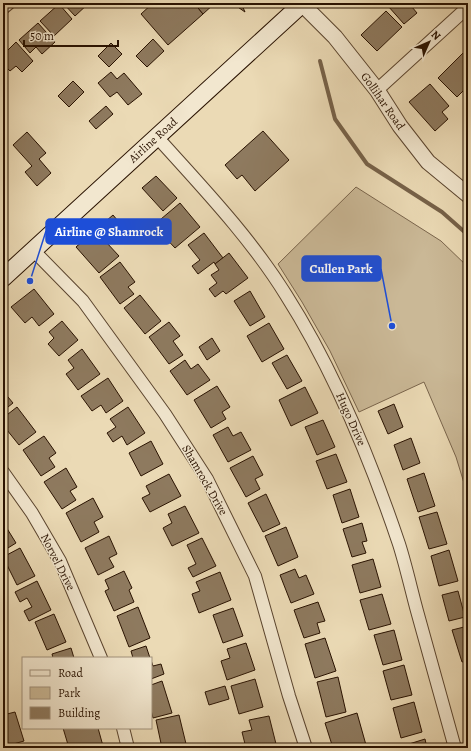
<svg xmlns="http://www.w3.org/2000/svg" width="471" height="751" font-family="Alegreya,serif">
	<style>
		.green { fill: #cab896; stroke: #7a654c }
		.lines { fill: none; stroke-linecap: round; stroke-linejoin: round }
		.stream { stroke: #766148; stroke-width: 4 }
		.building { fill: #8e7a5f; stroke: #291201 }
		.minor-casing { stroke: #5a442e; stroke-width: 14 }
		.tertiary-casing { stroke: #5a442e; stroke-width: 17 }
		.secondary-casing { stroke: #291201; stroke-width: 19 }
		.minor { stroke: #f2e7cf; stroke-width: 12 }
		.tertiary { stroke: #f2e7cf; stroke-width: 15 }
		.secondary { stroke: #f2e7cf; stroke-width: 17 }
		.labels { text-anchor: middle; stroke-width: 3; stroke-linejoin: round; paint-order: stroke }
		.street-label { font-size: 12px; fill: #291201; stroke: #f2e7cf }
		.leader { fill: none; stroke: #1d4ed8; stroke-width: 1.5 }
		.callout-dot { fill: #1d4ed8; stroke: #f2e7cf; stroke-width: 1.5 }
		.callout { fill: #1d4ed8; stroke: #1d4ed8; stroke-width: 1.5 }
		.callout-label { font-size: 13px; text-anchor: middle; font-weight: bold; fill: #fff }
	</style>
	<rect width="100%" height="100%" fill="#ebdab5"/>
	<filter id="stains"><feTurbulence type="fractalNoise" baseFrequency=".005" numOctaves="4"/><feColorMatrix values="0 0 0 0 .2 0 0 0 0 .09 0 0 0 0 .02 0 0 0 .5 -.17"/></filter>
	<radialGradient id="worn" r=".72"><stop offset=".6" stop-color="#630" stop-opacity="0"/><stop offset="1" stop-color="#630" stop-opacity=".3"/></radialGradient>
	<!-- green -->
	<path class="green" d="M356 187 441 241 468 267V496L456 457 424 382 359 412 330 351 302 302 278 264Z"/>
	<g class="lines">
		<!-- stream -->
		<path class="stream" d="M320 61 335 119 367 164 442 212 468 235"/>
	</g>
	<!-- building -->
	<g class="building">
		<path d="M63 3H89L75 16Z"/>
		<path d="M153 3H194L203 14 168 45 141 14Z"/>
		<path d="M194 3H215L203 14Z"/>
		<path d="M232 3H241L245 12Z"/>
		<path d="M392 3H416L412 7 417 13 404 24 388 6Z"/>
		<path d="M59 4 72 19 54 36 40 21Z"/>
		<path d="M386 11 402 27 377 51 361 35Z"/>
		<path d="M38 23 55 42 42 54 36 47 30 53 19 40Z"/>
		<path d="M153 39 164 51 147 67 136 56Z"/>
		<path d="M16 42 33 61 22 72 16 66 10 71 3 64V55Z"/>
		<path d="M111 43 122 54 109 67 98 56Z"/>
		<path d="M464 52 468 56V74L464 78 468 83V86L457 97 438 78Z"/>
		<path d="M111 72 117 79 124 73 142 94 128 105 117 92 110 97 98 83Z"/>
		<path d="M73 81 84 92 69 107 58 96Z"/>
		<path d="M430 84 449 106 442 112 448 119 435 131 409 102Z"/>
		<path d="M106 106 113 114 96 129 89 121Z"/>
		<path d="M263 131 289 160 255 191 242 175 237 179 225 165Z"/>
		<path d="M27 132 46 153 39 159 51 173 37 186 25 172 32 166 13 145Z"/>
		<path d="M156 176 177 198 163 211 142 188Z"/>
		<path d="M180 203 200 227 175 248 161 233 168 227 161 219Z"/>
		<path d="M113 215 123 227 106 242 119 256 99 273 76 247Z"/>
		<path d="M204 233 223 258 215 264 214 262 198 274 192 266 200 260 188 245Z"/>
		<path d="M229 253 248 278 226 294 223 291 215 297 209 289 217 283 211 275 219 270 215 264Z"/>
		<path d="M120 262 135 282 128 287 134 294 120 304 100 277Z"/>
		<path d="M34 289 54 314 39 326 32 317 25 323 11 307Z"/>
		<path d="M250 291 265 317 250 326 234 301Z"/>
		<path d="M140 295 161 321 145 334 124 308Z"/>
		<path d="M62 321 78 340 59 356 48 344 54 338 49 332Z"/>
		<path d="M169 322 180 336 173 341 183 355 169 364 149 337Z"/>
		<path d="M269 323 284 349 262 362 247 336Z"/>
		<path d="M212 338 220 351 207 360 199 347Z"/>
		<path d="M82 349 100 374 78 390 66 374 74 368 68 360Z"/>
		<path d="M287 355 302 381 287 389 272 363Z"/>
		<path d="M185 360 191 369 198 364 210 380 187 395 170 371Z"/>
		<path d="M108 378 123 401 106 413 101 405 92 411 81 396Z"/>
		<path d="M217 386 230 407 222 412 226 419 211 428 194 400Z"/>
		<path d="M305 387 318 413 291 426 279 400Z"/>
		<path d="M3 391 13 403 3 411Z"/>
		<path d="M394 404 403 427 388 434 378 411Z"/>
		<path d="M17 407 36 432 19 445 3 425V418Z"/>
		<path d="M128 407 145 433 127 445 122 436 113 442 107 433 116 427 110 419Z"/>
		<path d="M323 420 335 447 317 455 305 427Z"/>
		<path d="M228 427 233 436 241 432 251 450 228 462 213 435Z"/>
		<path d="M44 436 56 453 49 458 55 467 41 476 23 450Z"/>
		<path d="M411 438 420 463 403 470 394 445Z"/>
		<path d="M151 441 163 464 141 476 129 453Z"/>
		<path d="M336 454 347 482 327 489 316 461Z"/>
		<path d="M253 456 263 475 255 479 260 489 246 497 230 468Z"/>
		<path d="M66 468 77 487 70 491 76 500 62 509 44 482Z"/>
		<path d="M424 473 435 506 418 512 407 479Z"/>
		<path d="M169 474 181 496 150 512 142 498 150 494 146 486Z"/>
		<path d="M350 489 359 517 342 523 333 495Z"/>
		<path d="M266 494 280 524 263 532 248 503Z"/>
		<path d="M93 498 103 517 94 522 99 532 81 542 66 513Z"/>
		<path d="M185 506 199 533 172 546 163 528 172 523 168 514Z"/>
		<path d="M437 512 447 544 429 549 419 517Z"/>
		<path d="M3 522 16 543 3 551Z"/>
		<path d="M362 523 367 541 362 542 366 553 352 557 343 529Z"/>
		<path d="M286 527 298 557 278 566 265 536Z"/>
		<path d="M109 536 117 554 109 558 114 567 98 575 85 548Z"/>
		<path d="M202 538 216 566 193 577 188 568 196 564 187 545Z"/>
		<path d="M20 548 35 576 17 585 3 557Z"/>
		<path d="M449 550 458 581 439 586 431 556Z"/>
		<path d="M373 559 381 587 360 593 352 565Z"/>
		<path d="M295 569 299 578 306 575 314 594 291 603 280 575Z"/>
		<path d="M124 571 132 588 129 590 134 602 114 611 105 591 109 589 105 580Z"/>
		<path d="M220 572 231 600 199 613 192 594 200 591 196 582Z"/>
		<path d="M37 581 51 610 29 621 24 611 32 607 27 598 20 602 15 592Z"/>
		<path d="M458 591 465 617 449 621 442 595Z"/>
		<path d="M382 594 391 624 369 630 360 600Z"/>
		<path d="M318 602 325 621 317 623 320 633 304 638 294 610Z"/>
		<path d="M138 607 150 638 129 647 117 616Z"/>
		<path d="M233 608 243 636 223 643 213 615Z"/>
		<path d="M54 614 66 642 47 650 35 622Z"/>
		<path d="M468 626V661L462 662 452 630Z"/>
		<path d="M394 630 402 660 383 665 374 635Z"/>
		<path d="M325 638 336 671 315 678 305 644Z"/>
		<path d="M246 643 255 670 227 680 221 661 230 658 227 649Z"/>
		<path d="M146 646 150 658H133L131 651Z"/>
		<path d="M71 648 74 658H53L52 654Z"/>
		<path d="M151 660 153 666 161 664 164 674 151 679Z"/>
		<path d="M404 665 412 695 391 700 383 671Z"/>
		<path d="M338 677 346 712 326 717 317 682Z"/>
		<path d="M255 679 263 707 239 714 231 686Z"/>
		<path d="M162 681 172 713 153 718 151 710V685Z"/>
		<path d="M225 686 229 699 209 705 205 692Z"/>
		<path d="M3 693 7 704 3 706Z"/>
		<path d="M414 702 422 732 401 738 393 708Z"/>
		<path d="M15 712 24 741 3 747V715Z"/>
		<path d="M357 713 366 745 355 748H333L325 723Z"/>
		<path d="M179 715 187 748H162L156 720Z"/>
		<path d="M269 716 276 744 260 748H246L242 732 252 730 249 720Z"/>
		<path d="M63 728H98L103 746 96 748H69Z"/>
		<path d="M425 739 427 748H410L409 744Z"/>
	</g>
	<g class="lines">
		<defs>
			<g id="minor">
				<path d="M3 8 9 3"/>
				<path d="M377 90 468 7"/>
				<path d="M157 137C202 187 250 237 286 295 335 372 370 458 399 544 406 566 411 589 417 611 430 657 442 702 455 748"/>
				<path d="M33 250 83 301 165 414 207 479 255 576 289 696 306 748"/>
				<path d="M3 472 32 513 60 561 101 658"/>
				<path d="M123 728 128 748"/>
			</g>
			<path id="tertiary" d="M301 3 335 37 377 90 400 126 428 162 468 195"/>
			<path id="secondary" d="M3 278 303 3"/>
		</defs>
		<!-- minor casing -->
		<use href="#minor" class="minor-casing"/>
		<!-- tertiary casing -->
		<use href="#tertiary" class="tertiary-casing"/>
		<!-- secondary casing -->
		<use href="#secondary" class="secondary-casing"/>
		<!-- minor -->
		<use href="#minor" class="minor"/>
		<!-- tertiary -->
		<use href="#tertiary" class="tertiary"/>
		<!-- secondary -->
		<use href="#secondary" class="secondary"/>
	</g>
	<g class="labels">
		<!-- street labels -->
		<g class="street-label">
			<text transform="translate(383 101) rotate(55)" y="4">Gollihar Road</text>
			<text transform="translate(153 140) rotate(-42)" y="4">Airline Road</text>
			<text transform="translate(351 419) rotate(66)" y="4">Hugo Drive</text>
			<text transform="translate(205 480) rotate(60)" y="4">Shamrock Drive</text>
			<text transform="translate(58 562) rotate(63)" y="4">Norvel Drive</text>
		</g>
	</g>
	<!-- callouts -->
	<path class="leader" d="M30 281L46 231M392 326L381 269"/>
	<g class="callout-dot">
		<circle cx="30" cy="281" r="4"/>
		<circle cx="392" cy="326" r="4"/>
	</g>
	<g class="callout">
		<rect x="46" y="219" width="125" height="25" rx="4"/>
		<rect x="302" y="256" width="79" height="25" rx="4"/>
	</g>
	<g class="callout-label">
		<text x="109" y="236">Airline @ Shamrock</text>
		<text x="341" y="273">Cullen Park</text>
	</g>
	<!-- margin -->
	<rect width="471" height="751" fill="none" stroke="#ebdab5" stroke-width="16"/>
	<rect x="4" y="4" width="463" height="743" fill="none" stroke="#291201" stroke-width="2"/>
	<rect x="8" y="8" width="455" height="735" fill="none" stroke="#291201"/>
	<!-- legend -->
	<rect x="22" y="657" width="130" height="72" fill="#f2e7cf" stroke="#a2927d"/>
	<rect x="30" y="670" width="20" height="6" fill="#f2e7cf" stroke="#a2927d"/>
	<text x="58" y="677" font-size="12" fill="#291201">Road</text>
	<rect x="30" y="687" width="20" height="12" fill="#cab896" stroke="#a2927d"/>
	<text x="58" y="697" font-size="12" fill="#291201">Park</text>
	<rect x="30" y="707" width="20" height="12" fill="#8e7a5f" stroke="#a2927d"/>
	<text x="58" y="717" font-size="12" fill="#291201">Building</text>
	<!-- north arrow -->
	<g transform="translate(429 42) rotate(45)" stroke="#f2e7cf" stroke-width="3" paint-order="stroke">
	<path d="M0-3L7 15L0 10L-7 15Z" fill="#291201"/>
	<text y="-6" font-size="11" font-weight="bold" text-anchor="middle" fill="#291201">N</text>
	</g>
	<!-- scale -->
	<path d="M24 40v6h94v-6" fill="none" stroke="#291201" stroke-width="2"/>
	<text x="30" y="40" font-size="12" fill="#291201" stroke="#f2e7cf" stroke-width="3" paint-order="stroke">50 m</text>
	<rect width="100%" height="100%" filter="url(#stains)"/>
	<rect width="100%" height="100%" fill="url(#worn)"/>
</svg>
